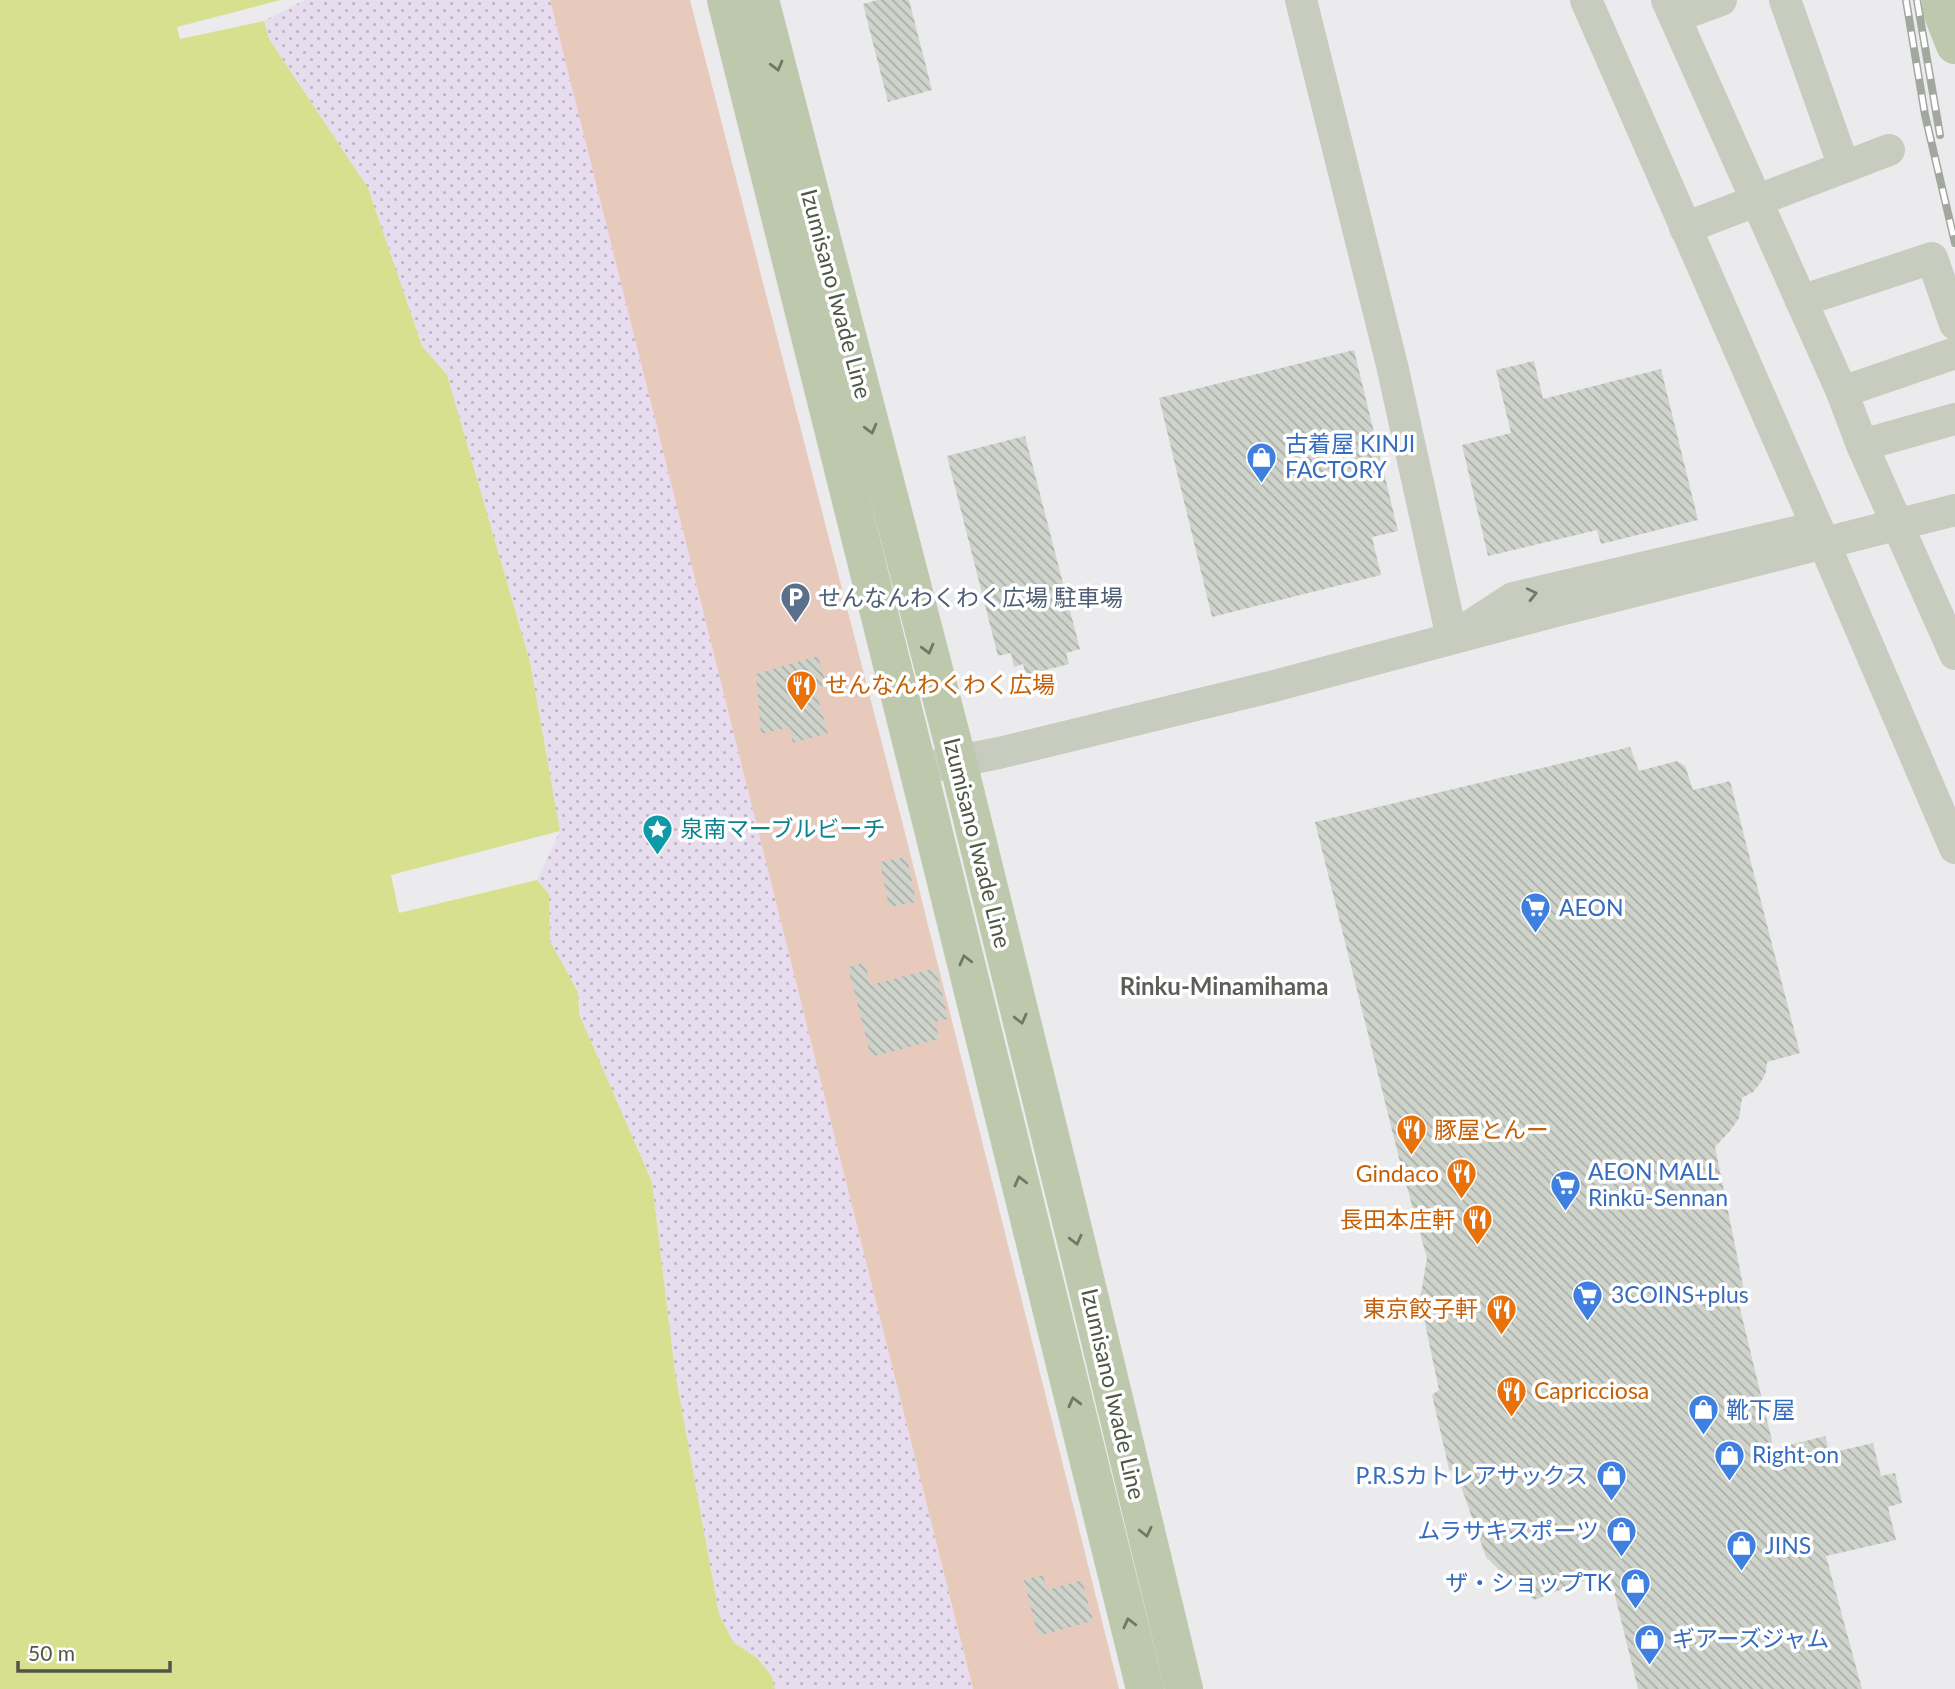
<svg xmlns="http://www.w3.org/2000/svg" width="1955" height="1689" font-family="Lato,'Noto Sans JP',sans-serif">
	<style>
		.sand { fill: url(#sand-dots) }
		.park { fill: #e8cabd }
		.water { fill: #d6e08f }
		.building { fill: url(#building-back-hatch) }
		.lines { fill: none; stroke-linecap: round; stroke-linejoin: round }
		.minor { stroke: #c7ccbe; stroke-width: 32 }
		.major { stroke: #bdc8ad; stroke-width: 38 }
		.rail-casing { stroke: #a3a89f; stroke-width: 8 }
		.rail { stroke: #fff; stroke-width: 5; stroke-dasharray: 16; stroke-linecap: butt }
		.minor-bridge { stroke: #c7ccbe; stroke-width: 32 }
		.oneway { stroke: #717865 }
		.oneway2 { stroke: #74796a }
		.labels { text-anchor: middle; stroke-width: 7; stroke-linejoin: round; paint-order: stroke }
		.street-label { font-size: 23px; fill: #505646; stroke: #fff }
		.shop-label { font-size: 23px; fill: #366cbe; stroke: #fff; text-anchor: start }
		.service-label { font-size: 23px; fill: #4e5e75; stroke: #fff; text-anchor: start }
		.food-label { font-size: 23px; fill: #c56008; stroke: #fff; text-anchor: start }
		.culture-label { font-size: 23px; fill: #0d838f; stroke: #fff; text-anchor: start }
		.neighbourhood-label { font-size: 24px; font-weight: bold; fill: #5c5f59; stroke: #fff }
	</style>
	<defs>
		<pattern id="sand-dots" width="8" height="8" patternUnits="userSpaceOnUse" patternTransform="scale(1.75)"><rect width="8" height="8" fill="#e7ddee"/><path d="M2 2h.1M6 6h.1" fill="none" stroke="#beb6c3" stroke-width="1.8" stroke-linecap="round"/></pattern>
		<pattern id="building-back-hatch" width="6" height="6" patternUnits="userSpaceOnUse" patternTransform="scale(1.75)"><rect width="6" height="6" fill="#ced3cb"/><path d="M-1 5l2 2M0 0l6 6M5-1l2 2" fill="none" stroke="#aaaea7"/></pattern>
	</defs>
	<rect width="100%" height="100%" fill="#ebebee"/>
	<!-- sand -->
	<path class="sand" d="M305 0H550L973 1689H775L771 1675 757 1658 733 1642 719 1614 675 1372 652 1182 579 1014 578 992 550 941 549 894 537 880 560 831 530 662 447 376 422 346 368 188 269 39 264 21Z"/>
	<!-- park -->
	<path class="park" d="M550 0H690L903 825 1119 1689H973Z"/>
	<!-- water -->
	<path class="water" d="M0 0H281L177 27 180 39 264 21 269 39 368 188 422 346 447 375 530 662 560 831 391 875 399 913 537 880 549 894 550 941 578 992 579 1014 652 1182 675 1372 719 1614 733 1642 757 1658 771 1675 775 1689H0Z"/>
	<!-- building -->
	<g class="building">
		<path d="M878 0H909L932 90 888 102 863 4Z"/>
		<path d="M1354 350 1398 531 1372 537 1381 575 1212 617 1159 398Z"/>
		<path d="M1534 361 1543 399 1661 369 1698 520 1601 544 1597 530 1488 556 1462 445 1511 433 1496 370Z"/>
		<path d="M1025 436 1080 649 1066 653 1069 664 1026 675 1023 664 1014 667 1011 653 998 656 947 456Z"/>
		<path d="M818 656 826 684 815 688 828 733 793 743 789 727 761 734 756 674Z"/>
		<path d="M1630 747 1639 771 1677 761 1685 766 1693 790 1730 781 1800 1053 1767 1062 1766 1072 1761 1082 1753 1092 1742 1098 1739 1118 1730 1131 1715 1147 1744 1290 1736 1292 1774 1449 1825 1436 1830 1453 1873 1443 1881 1476 1895 1473 1902 1503 1888 1507 1896 1540 1826 1556 1862 1689H1638L1609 1571 1534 1600 1511 1582 1486 1557 1457 1475 1449 1469 1432 1395 1439 1390 1420 1299 1427 1258 1401 1166 1315 822Z"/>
		<path d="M907 857 916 902 889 907 880 862Z"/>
		<path d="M865 963 870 985 936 968 948 1019 935 1022 939 1039 871 1057 848 967Z"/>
		<path d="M1043 1575 1047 1590 1082 1580 1093 1621 1038 1636 1024 1580Z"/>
	</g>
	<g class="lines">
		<!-- minor -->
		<g class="minor">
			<path d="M1301 0 1392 365 1452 638 1513 598 1817 527"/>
			<path d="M1586 0 1817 527 1955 848"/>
			<path d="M1667 0 1842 392 1862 445 1955 654"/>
			<path d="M1785 0 1844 167"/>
			<path d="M1675 17 1721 0"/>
			<path d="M1685 228 1889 150"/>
			<path d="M1801 301 1932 258 1955 324"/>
			<path d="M1842 392 1955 353"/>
			<path d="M1862 445 1955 419"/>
			<path d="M918 769 999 753 1274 686 1552 612"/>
		</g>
		<!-- major -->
		<g class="major">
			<path d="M726 0 928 809 1145 1689"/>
			<path d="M760 0 958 762 1077 1245 1184 1689"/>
			<path d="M1941 0 1940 7 1955 45"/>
		</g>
		<defs>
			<g id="rail">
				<path d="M1906 0 1925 115 1955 243"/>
				<path d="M1917 0 1940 135"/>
			</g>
		</defs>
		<!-- rail casing -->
		<use href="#rail" class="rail-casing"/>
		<!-- rail -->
		<use href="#rail" class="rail"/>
		<!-- minor-bridge -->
		<path class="minor-bridge" d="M1552 612 1955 510"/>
	</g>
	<!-- one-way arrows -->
	<defs><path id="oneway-chevron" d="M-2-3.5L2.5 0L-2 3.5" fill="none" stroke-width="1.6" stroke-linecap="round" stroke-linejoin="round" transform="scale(1.75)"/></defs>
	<g class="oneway">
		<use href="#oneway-chevron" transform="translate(777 66) rotate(75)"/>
		<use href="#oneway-chevron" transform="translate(871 429) rotate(75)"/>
		<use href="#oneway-chevron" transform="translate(928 649) rotate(75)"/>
		<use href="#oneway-chevron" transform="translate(965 960) rotate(-104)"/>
		<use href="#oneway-chevron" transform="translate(1021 1019) rotate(76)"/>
		<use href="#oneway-chevron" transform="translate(1020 1181) rotate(-104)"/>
		<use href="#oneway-chevron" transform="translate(1076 1240) rotate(76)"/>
		<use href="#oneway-chevron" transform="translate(1074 1402) rotate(-104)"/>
		<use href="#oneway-chevron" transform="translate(1146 1532) rotate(77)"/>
		<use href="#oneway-chevron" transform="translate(1129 1623) rotate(-104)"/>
	</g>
	<use class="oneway2" href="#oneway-chevron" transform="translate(1532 594) rotate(-13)"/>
	<!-- icons -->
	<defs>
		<symbol id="shop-pin" viewBox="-11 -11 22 30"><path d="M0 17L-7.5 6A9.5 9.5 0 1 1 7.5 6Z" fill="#3f7fe0" stroke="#fff"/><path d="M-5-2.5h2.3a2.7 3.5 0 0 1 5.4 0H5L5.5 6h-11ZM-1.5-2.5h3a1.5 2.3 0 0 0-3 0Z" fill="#fff"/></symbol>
		<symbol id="parking-pin" viewBox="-11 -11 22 30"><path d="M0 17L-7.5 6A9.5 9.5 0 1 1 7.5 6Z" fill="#5c6f8a" stroke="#fff"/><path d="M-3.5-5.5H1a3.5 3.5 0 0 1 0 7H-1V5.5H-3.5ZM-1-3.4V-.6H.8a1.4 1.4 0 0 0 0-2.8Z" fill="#fff"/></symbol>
		<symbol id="restaurant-pin" viewBox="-11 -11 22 30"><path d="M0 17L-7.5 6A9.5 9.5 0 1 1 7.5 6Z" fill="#e8710a" stroke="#fff"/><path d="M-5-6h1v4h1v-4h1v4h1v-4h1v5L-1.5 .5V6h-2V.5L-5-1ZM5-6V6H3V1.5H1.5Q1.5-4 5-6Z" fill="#fff"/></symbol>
		<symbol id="sight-pin" viewBox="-11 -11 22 30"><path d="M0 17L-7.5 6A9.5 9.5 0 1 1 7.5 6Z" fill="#0f9aa8" stroke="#fff"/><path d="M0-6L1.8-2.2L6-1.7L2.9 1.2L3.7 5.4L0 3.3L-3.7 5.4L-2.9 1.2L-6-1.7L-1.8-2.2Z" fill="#fff"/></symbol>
		<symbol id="supermarket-pin" viewBox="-11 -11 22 30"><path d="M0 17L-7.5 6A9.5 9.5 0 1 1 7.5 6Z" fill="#3f7fe0" stroke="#fff"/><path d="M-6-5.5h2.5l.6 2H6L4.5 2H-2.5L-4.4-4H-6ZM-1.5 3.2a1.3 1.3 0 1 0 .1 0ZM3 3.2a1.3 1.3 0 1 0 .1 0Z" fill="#fff"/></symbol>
	</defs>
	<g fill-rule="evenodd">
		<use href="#shop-pin" x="1244" y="440" width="35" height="47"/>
		<use href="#parking-pin" x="778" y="580" width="35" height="47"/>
		<use href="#restaurant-pin" x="784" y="668" width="35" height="47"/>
		<use href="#sight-pin" x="640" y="812" width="35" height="47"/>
		<use href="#supermarket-pin" x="1518" y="890" width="35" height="47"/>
		<use href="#restaurant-pin" x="1394" y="1112" width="35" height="47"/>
		<use href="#restaurant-pin" x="1444" y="1156" width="35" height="47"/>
		<use href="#supermarket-pin" x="1548" y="1168" width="35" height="47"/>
		<use href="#restaurant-pin" x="1460" y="1202" width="35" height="47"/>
		<use href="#supermarket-pin" x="1570" y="1278" width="35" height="47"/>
		<use href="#restaurant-pin" x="1484" y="1292" width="35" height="47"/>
		<use href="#restaurant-pin" x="1494" y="1374" width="35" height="47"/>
		<use href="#shop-pin" x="1686" y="1392" width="35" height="47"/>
		<use href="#shop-pin" x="1712" y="1438" width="35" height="47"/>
		<use href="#shop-pin" x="1594" y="1458" width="35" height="47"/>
		<use href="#shop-pin" x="1604" y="1514" width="35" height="47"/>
		<use href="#shop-pin" x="1724" y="1528" width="35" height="47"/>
		<use href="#shop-pin" x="1618" y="1566" width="35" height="47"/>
		<use href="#shop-pin" x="1632" y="1622" width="35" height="47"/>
	</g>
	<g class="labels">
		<!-- street labels -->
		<g class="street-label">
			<text transform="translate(836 294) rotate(75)" y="8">Izumisano Iwade Line</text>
			<text transform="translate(977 843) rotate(76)" y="8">Izumisano Iwade Line</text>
			<text transform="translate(1113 1394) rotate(77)" y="8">Izumisano Iwade Line</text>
		</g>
		<!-- shop labels -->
		<g class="shop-label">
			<text x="1285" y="452">古着屋 KINJI<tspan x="1285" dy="26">FACTORY</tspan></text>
			<text x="1559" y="916">AEON</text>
			<text x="1588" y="1180">AEON MALL<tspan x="1588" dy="26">Rinkū-Sennan</tspan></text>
			<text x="1611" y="1303">3COINS+plus</text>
			<text x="1726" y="1418">靴下屋</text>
			<text x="1752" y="1463">Right-on</text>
			<text x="1588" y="1484" text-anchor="end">P.R.Sカトレアサックス</text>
			<text x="1599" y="1539" text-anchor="end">ムラサキスポーツ</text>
			<text x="1765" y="1554">JINS</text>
			<text x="1612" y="1591" text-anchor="end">ザ・ショップTK</text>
			<text x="1672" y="1647">ギアーズジャム</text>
		</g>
		<!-- service labels -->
		<g class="service-label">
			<text x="818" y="606">せんなんわくわく広場 駐車場</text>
		</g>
		<!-- food labels -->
		<g class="food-label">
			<text x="825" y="693">せんなんわくわく広場</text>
			<text x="1434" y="1138">豚屋とんー</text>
			<text x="1439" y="1182" text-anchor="end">Gindaco</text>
			<text x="1455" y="1228" text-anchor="end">長田本庄軒</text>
			<text x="1478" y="1317" text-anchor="end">東京餃子軒</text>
			<text x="1534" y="1399">Capricciosa</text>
		</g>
		<!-- culture labels -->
		<g class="culture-label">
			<text x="680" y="837">泉南マーブルビーチ</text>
		</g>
		<!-- neighbourhood labels -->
		<g class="neighbourhood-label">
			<text x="1224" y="995">Rinku-Minamihama</text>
		</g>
	</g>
	<!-- scale -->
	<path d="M18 1661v10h152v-10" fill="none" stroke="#505646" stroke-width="3.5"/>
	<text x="28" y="1661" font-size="21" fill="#505646" stroke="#ffffff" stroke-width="5" paint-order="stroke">50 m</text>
</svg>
